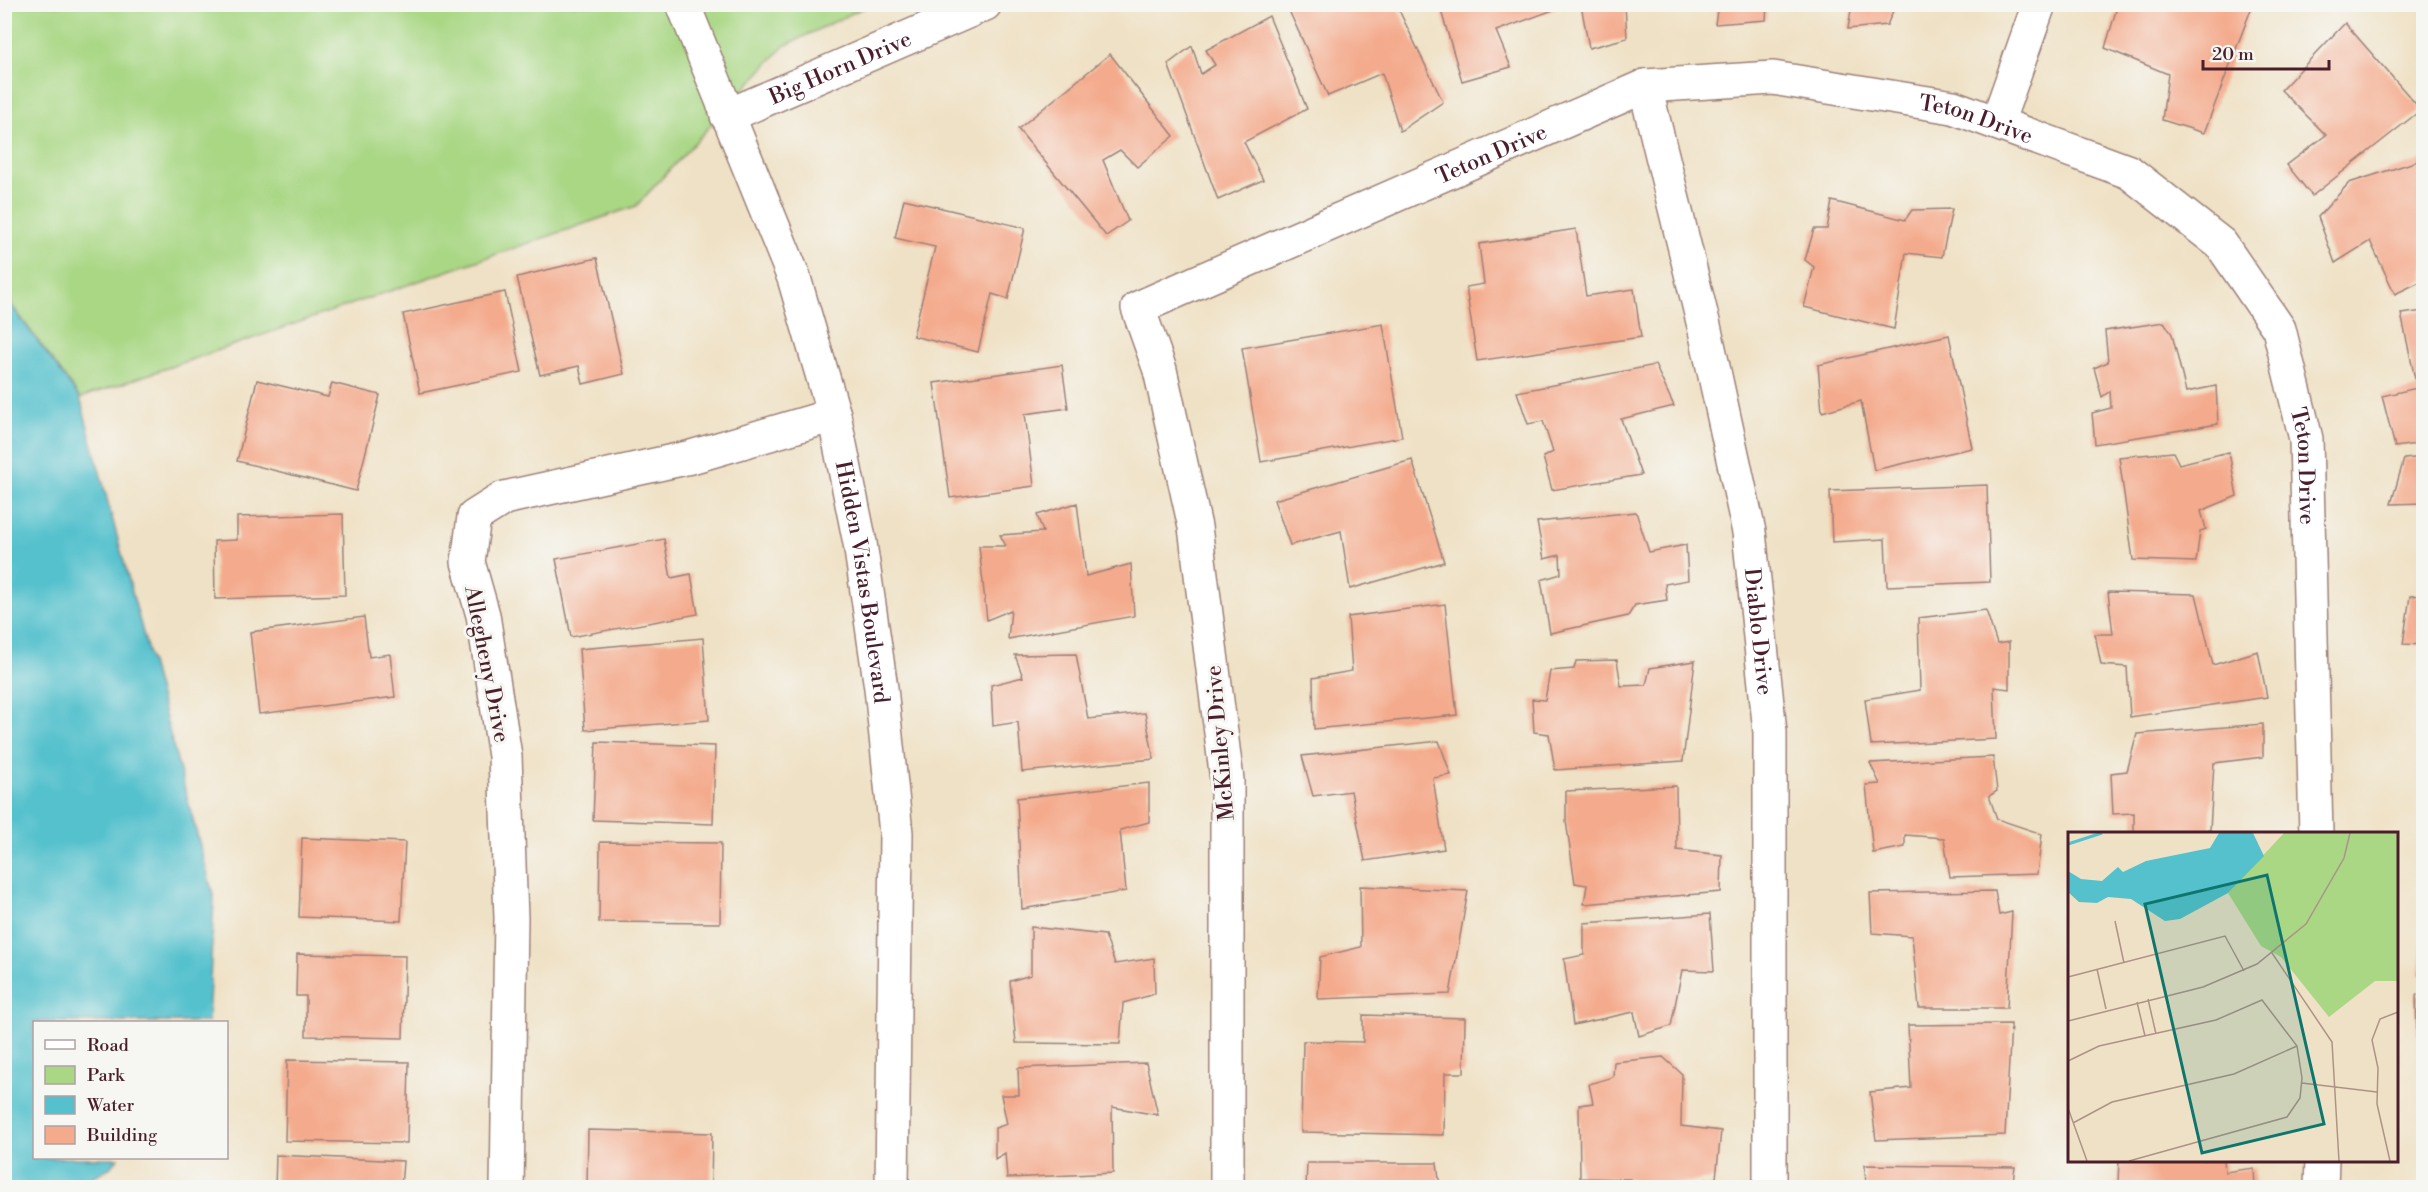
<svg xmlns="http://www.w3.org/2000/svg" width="2428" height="1192" font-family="'Libre Bodoni',serif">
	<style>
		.green { fill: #a9d784; stroke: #7a7b58; stroke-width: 1.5 }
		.water { fill: #55c1cd; stroke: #50707c; stroke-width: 1.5 }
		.building { fill: #f4aa8c }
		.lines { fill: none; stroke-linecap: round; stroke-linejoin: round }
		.minor-casing { stroke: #9c8078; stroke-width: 36 }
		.tertiary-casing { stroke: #9c8078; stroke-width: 36 }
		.minor { stroke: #fff; stroke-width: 33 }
		.tertiary { stroke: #fff; stroke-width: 33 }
		.labels { text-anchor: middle; stroke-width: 6; stroke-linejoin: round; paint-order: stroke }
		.street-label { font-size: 22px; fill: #4a1f2b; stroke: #f6f6f2 }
		.inset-river { fill: none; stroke: #55c1cd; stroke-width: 3 }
		.inset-road { fill: none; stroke: #ad9387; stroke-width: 1.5 }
		.view { fill: #0f766e; fill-opacity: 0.15; stroke: #0f766e; stroke-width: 3 }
		.inset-edge { fill: none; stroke: #4a1f2b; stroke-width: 3 }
	</style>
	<rect width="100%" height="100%" fill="#f6f6f2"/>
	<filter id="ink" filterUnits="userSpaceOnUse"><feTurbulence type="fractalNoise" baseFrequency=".0167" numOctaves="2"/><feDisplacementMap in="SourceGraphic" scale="12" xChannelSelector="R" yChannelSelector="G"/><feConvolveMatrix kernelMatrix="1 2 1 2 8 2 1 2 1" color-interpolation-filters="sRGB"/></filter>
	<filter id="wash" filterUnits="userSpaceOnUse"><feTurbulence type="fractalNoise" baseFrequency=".008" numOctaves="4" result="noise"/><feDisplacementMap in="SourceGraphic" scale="24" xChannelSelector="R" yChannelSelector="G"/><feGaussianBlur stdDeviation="1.35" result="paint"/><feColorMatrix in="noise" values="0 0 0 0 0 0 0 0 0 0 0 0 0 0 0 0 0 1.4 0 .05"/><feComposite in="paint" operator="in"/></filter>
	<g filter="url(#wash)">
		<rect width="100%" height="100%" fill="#efe1c5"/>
		<!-- green -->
		<path class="green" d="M4 5H869L784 46 636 206 80 398 5 296Z"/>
		<!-- water -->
		<path class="water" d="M4 296 80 398 214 898 208 1022H34V1158H118L111 1167 74 1187H5Z"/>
		<g id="blocks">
			<!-- building -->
			<g class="building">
				<path d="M1286 4H1396L1443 102 1400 131 1382 73 1328 96Z"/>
				<path d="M1439 4H1555L1556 9 1496 31 1511 67 1462 81Z"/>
				<path d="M1718 4H1767L1766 20 1715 24Z"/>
				<path d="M1852 4H1896L1887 25 1848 29Z"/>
				<path d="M2118 4H2253L2204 133 2162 120 2168 74 2105 48Z"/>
				<path d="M1581 5H1625L1627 38 1589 48Z"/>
				<path d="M1269 16 1307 109 1244 142 1263 180 1218 200 1168 64 1192 46 1201 74 1215 65 1206 50Z"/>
				<path d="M2345 23 2421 110 2312 196 2287 165 2326 135 2281 90Z"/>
				<path d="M1110 54 1174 136 1137 167 1120 150 1103 160 1128 221 1106 236 1018 129Z"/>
				<path d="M2424 159V280L2395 294 2370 241 2335 263 2318 217 2349 183Z"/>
				<path d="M904 199 1025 228 1008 299 992 294 978 352 913 336 935 247 895 238Z"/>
				<path d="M1832 201 1905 220 1912 210 1952 209 1942 257 1906 253 1894 329 1804 307 1814 267 1805 260 1814 229H1827Z"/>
				<path d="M1576 229 1586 296 1634 289 1641 337 1477 361 1466 287 1484 284 1479 244Z"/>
				<path d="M597 258 624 374 583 384 579 366 540 375 517 277Z"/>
				<path d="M505 292 522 372 420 393 403 314Z"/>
				<path d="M2424 311V443L2395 447 2382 396 2417 388 2401 314Z"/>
				<path d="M2164 322 2172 334 2186 392 2216 386 2218 424 2095 444 2092 413 2111 408 2110 391 2102 397 2094 368 2108 362 2105 331Z"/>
				<path d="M1383 324 1402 437 1261 462 1242 348Z"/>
				<path d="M1949 335 1972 448 1874 470 1861 401 1822 412 1818 365Z"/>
				<path d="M1062 365 1068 408 1025 414 1034 486 950 498 934 383Z"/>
				<path d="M1655 365 1674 406 1621 419 1641 475 1552 490 1543 457 1553 452 1543 421 1528 424 1517 392Z"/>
				<path d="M257 380 328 397 332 383 380 395 356 491 237 461Z"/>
				<path d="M2173 452 2179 464 2229 452 2237 496 2201 511 2206 529 2200 531 2196 562 2133 560 2119 457Z"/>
				<path d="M2424 457V503L2391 504 2404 459Z"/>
				<path d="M1412 460 1444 562 1350 589 1341 531 1290 545 1274 500Z"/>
				<path d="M1987 485 1990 582 1887 586 1885 539 1832 542 1830 491Z"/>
				<path d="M1077 503 1086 576 1131 564 1134 616 1008 639 1011 610 987 620 979 546H1006L1000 535 1043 532 1037 515Z"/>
				<path d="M1636 512 1649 552 1686 545 1688 580 1665 584 1667 600 1635 605 1628 616 1550 633 1541 580 1561 574 1560 555 1544 559 1537 522Z"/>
				<path d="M343 514 345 595 215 599 214 541 237 540V517Z"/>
				<path d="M664 539 671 578 691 574 698 614 571 637 556 559Z"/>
				<path d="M2108 592 2196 594 2213 665 2258 651 2267 697 2130 717 2127 667 2101 665 2095 634H2113Z"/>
				<path d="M2424 595V645L2403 644 2410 596Z"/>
				<path d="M1445 604 1457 715 1314 729 1313 678 1352 671 1348 617Z"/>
				<path d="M1986 610 1997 644 2009 642V689L1994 687 1996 739 1871 745 1865 699 1920 690 1918 618Z"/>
				<path d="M364 617 369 657 390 654 395 697 259 714 250 632Z"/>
				<path d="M703 638 709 720 585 730 579 649Z"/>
				<path d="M1076 654 1088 719 1145 713 1154 759 1022 772 1018 722 993 726 991 685 1023 677 1015 655Z"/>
				<path d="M1617 660 1621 686 1646 685 1650 668 1695 661 1683 761 1555 770 1549 734 1534 732 1532 699 1545 700 1550 671 1574 669 1576 661Z"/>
				<path d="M2263 724V757L2214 763 2210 830 2173 834H2134V813L2113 814 2111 773 2127 771 2137 734Z"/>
				<path d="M1439 741 1451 775 1433 778 1444 849 1365 861 1351 791 1313 796 1302 756Z"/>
				<path d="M596 742 715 746 713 824 593 820Z"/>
				<path d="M1993 757 1997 791 1989 796 1997 819 2042 834 2037 874 1950 877 1944 838 1905 835V847L1873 853 1866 785 1880 784 1870 763Z"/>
				<path d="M1149 783V822L1120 830 1126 891 1022 909 1017 798Z"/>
				<path d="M1676 786 1677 850 1722 855 1721 892 1584 904 1587 885 1575 883 1566 821V791Z"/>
				<path d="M302 838 405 842 401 921 299 917Z"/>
				<path d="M600 842 721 843 720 923 599 922Z"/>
				<path d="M1360 886 1468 891 1450 994 1318 999 1320 957 1361 947Z"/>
				<path d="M1995 891 1999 915 2012 912 2007 1008H1919L1912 936 1872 933 1870 893Z"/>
				<path d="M1710 914 1714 971 1682 970 1671 1026 1639 1036 1634 1012 1573 1025 1564 959 1584 955V923Z"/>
				<path d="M1031 927 1105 935 1115 964 1154 958 1155 994 1123 1003 1120 1044 1016 1043 1010 981 1031 975Z"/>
				<path d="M2422 943 2424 975H2419Z"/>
				<path d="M297 954 405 956 403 1038 306 1036V996H296Z"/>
				<path d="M2424 994V1035L2417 1036 2416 995Z"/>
				<path d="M1363 1015 1465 1018 1464 1073H1445L1444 1135 1301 1132 1303 1041 1363 1042Z"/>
				<path d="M2011 1024 2005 1135 1876 1140 1870 1092 1911 1088 1908 1025Z"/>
				<path d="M1663 1057 1682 1074 1681 1126 1721 1131 1716 1178 1649 1188H1634L1630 1179 1580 1178 1579 1105 1593 1103 1589 1084 1613 1077 1614 1062Z"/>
				<path d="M287 1060 409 1062 407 1143 285 1141Z"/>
				<path d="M1146 1063 1158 1115 1112 1107 1113 1173 1007 1178 1005 1153 995 1159V1128L1007 1124 1001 1095H1019L1018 1068Z"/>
				<path d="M588 1130 712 1133 711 1188H587Z"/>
				<path d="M276 1155 403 1161 401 1188H275Z"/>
				<path d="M2119 1160H2224L2225 1172 2254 1168 2255 1188H2113V1185L2118 1182Z"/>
				<path d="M1307 1163H1437L1440 1188H1306Z"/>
				<path d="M1865 1165 2015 1167 2012 1188H1866Z"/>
			</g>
		</g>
	</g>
	<g filter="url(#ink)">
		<use href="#blocks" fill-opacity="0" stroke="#9c8078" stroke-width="1.5"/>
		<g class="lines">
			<defs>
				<g id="minor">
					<path id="s1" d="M1645 86 1705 330 1749 532 1770 732V1188"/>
					<path id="s2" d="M727 116 985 4"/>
					<path d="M1997 123 2039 4"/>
					<path d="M507 1188 511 918 505 756 483 615 468 562 474 517 504 498 691 457 834 415"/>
					<path id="s3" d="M1227 1188V780L1195 527 1160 370 1138 308 1645 86 1773 78 1953 107 2129 172 2221 244 2279 329 2306 439 2316 834"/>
					<path d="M2321 1188 2322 1160"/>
				</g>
				<g id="tertiary">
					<path id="s4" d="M683 4 794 278 834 415 860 543 881 688 896 833 892 1188"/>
				</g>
			</defs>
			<!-- minor casing -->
			<use href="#minor" class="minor-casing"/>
			<!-- tertiary casing -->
			<use href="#tertiary" class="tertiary-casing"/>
			<!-- minor -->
			<use href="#minor" class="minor"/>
			<!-- tertiary -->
			<use href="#tertiary" class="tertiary"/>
		</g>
	</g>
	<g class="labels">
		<!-- street labels -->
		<g class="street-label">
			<text dy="8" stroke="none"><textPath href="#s2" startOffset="123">Big Horn Drive</textPath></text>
			<text dy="8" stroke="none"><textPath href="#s3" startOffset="1779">Teton Drive</textPath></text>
			<text dy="8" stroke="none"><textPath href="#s3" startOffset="1275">Teton Drive</textPath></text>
			<text dy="8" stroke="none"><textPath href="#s3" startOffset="2301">Teton Drive</textPath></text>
			<text dy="8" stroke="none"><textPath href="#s4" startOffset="608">Hidden Vistas Boulevard</textPath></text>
			<text dy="8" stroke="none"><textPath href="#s1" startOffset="558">Diablo Drive</textPath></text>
			<text transform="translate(488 664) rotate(79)" y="8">Allegheny Drive</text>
			<text transform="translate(1219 743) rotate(-95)" y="8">McKinley Drive</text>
		</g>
	</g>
	<!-- overview -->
	<g transform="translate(2068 832)">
		<rect width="330" height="330" fill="#efe1c5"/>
		<path d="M216 1H330V149H307L261 185 213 125 193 114 160 61Z" fill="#a9d784"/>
		<path d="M151 1H185L196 24 160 61 112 87 97 89 63 67 40 65 29 71 11 70 0 60V39L13 47 34 49 50 35 55 40 78 29 142 16Z" fill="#55c1cd"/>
		<path class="inset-river" d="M0 12 34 1"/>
		<path class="inset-road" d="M47 89 56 131M204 121 264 210 271 329M29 137 38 177M0 145 157 104 176 139M80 167 88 202M69 170 77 204M0 189 135 155 189 132 238 92 276 26 282 1M0 229 31 214 148 188 194 168 229 214 234 246 232 266 219 285 61 329M234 251 309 260M0 276 19 329M5 291 44 270 166 242 229 214M322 329 309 272 310 236 304 208 312 187 330 180"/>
		<path class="view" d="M199 43 256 292 134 321 77 72Z"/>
		<rect width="330" height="330" class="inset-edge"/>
	</g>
	<!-- margin -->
	<rect width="2428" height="1192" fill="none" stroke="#f6f6f2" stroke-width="24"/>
	<!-- legend -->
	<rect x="33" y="1021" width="195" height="138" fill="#f6f6f2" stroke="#b1a0a2" stroke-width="1.5"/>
	<rect x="45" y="1040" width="30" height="9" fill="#ffffff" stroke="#b1a0a2" stroke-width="1.5"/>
	<text x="87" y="1051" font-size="18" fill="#4a1f2b">Road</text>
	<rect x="45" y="1066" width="30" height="18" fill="#a9d784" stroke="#b1a0a2" stroke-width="1.5"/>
	<text x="87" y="1081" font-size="18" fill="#4a1f2b">Park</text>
	<rect x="45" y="1096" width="30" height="18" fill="#55c1cd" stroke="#b1a0a2" stroke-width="1.5"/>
	<text x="87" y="1111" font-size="18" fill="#4a1f2b">Water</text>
	<rect x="45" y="1126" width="30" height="18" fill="#f4aa8c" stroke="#b1a0a2" stroke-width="1.5"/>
	<text x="87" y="1141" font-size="18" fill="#4a1f2b">Building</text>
	<!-- scale -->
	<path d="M2203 60v9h126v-9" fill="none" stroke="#4a1f2b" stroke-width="3"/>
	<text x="2212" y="60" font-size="18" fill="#4a1f2b" stroke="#f6f6f2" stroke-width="4.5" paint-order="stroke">20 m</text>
</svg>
